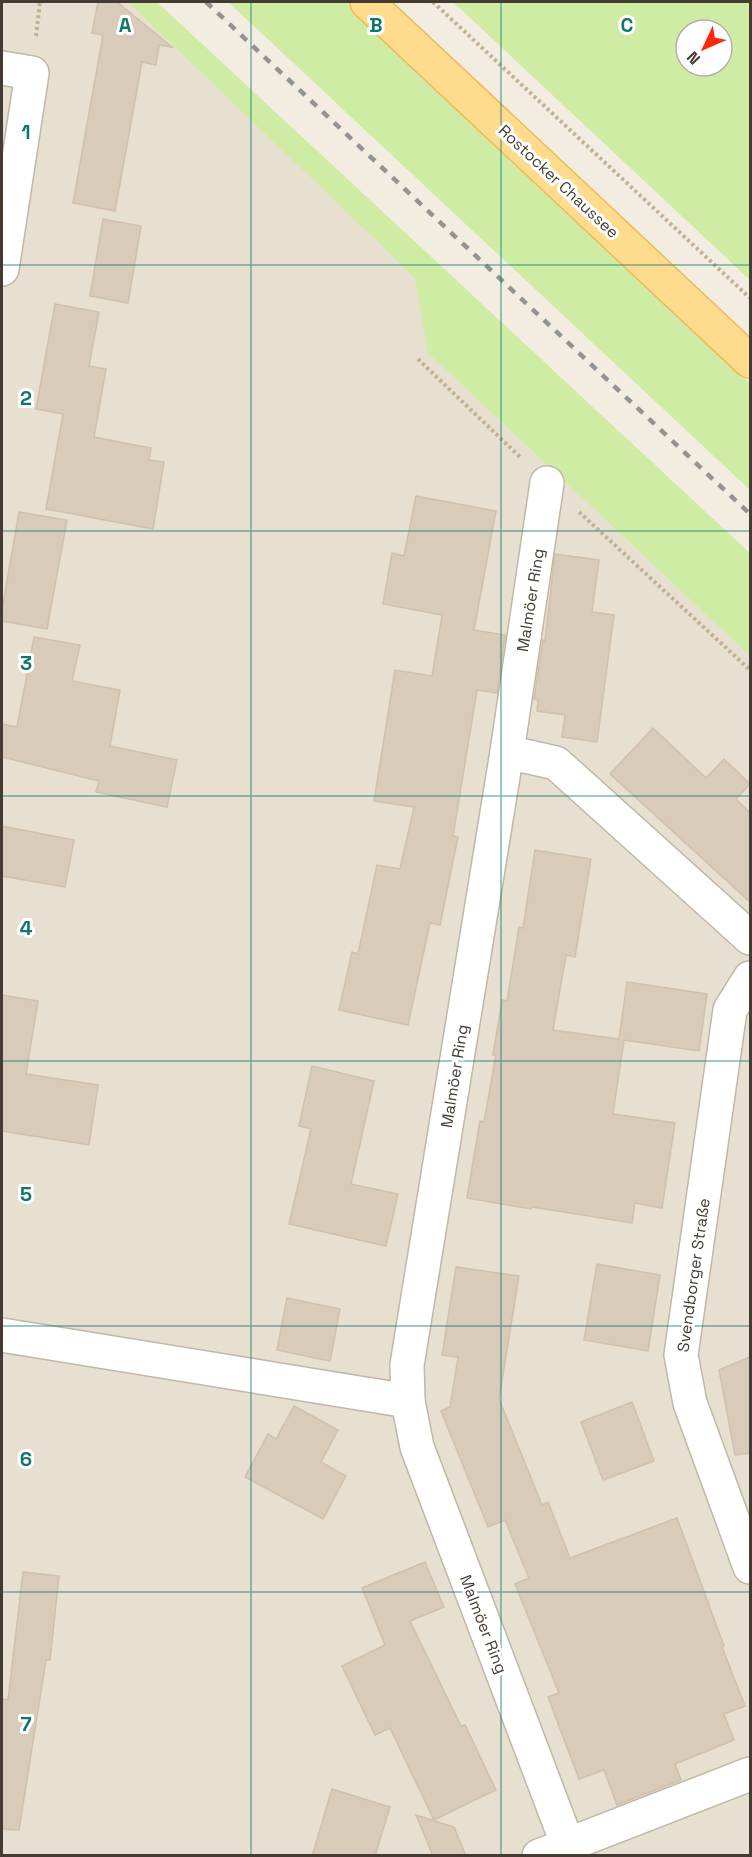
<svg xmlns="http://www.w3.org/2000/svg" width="752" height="1857" font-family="'Space Grotesk',sans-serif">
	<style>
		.residential { fill: #e7dfcf }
		.green { fill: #cfeca5; fill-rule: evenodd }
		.building { fill: #d8cbb9; stroke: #d1c0a9; stroke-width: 1.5 }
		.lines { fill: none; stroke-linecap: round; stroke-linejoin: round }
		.minor-casing { stroke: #c1b7a6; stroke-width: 36 }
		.major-casing { stroke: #efba54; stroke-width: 36 }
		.path { stroke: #c2b093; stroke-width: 4; stroke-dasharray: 3 3; stroke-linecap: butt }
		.minor { stroke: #fff; stroke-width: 33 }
		.major { stroke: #ffdb8e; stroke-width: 33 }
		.rail { stroke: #939393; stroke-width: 4.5; stroke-dasharray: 8 8; stroke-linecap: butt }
		.grid { fill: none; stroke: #0f766e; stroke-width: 1.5; stroke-opacity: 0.55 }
		.labels { text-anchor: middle; stroke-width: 6; stroke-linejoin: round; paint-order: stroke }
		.street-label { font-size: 16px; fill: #443c32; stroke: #fff }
		.grid-label { font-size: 20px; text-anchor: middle; font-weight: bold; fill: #0f766e; stroke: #fff; stroke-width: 6; stroke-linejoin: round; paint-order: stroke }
	</style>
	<rect width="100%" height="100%" fill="#f3ede1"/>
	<!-- residential -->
	<path class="residential" d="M2 2H128L416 278 428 353 750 656V1855L2 1856Z"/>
	<!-- green -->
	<g class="green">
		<path d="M128 2H157L750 553V656L428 353 415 278Z"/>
		<path d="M228 2H346L750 383V490Z"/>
		<path d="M453 2H750V280ZM686 30H722V66H686Z"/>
	</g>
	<!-- building -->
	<g class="building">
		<path d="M98 2H117L172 47 159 45 156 65 142 62 115 211 73 203 103 35 92 33Z"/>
		<path d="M103 219 141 226 128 303 90 296Z"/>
		<path d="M55 304 99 312 89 366 106 369 94 437 151 448 149 460 164 462 153 529 46 509 63 414 36 409Z"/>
		<path d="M416 496 496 511 474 630 505 635 497 693 477 690 453 836 458 837 440 925 430 923 408 1025 339 1010 352 952 358 954 377 865 400 869 414 807 374 801 395 670 432 676 442 615 383 604 392 553 404 556Z"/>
		<path d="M19 512 67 520 47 629 2 621V610Z"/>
		<path d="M555 554 599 560 592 612 614 615 597 742 562 737 565 715 537 711 538 700 534 699 543 640 545 641Z"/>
		<path d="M34 637 80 645 72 681 120 690 110 746 177 760 167 807 96 792 99 781 2 757V724L17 727Z"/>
		<path d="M653 728 706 778 724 759 750 784 736 799 750 813V902L610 774Z"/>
		<path d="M2 826 74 840 65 887 2 876Z"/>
		<path d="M535 850 591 859 575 957 566 955 553 1030 619 1039 627 982 707 994 699 1051 624 1040 613 1114 675 1123 662 1208 635 1203 632 1223 532 1207 531 1209 467 1198 480 1121 484 1122 496 1055H493L502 1000 507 1001 519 927 523 928Z"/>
		<path d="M2 995 38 1001 26 1074 98 1085 89 1145 2 1131Z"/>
		<path d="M312 1066 374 1081 351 1184 398 1194 386 1246 289 1224 311 1129 299 1126Z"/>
		<path d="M597 1264 660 1275 648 1351 584 1340Z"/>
		<path d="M456 1267 519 1276 499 1399 542 1505 548 1502 570 1558 677 1518 724 1646 722 1647 745 1706 724 1714 734 1740 675 1764 681 1780 617 1805 604 1770 579 1779 548 1697 559 1693 515 1584 529 1578 505 1520 488 1527 441 1411 450 1407 458 1357 442 1355Z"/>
		<path d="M287 1298 340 1309 330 1361 277 1350Z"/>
		<path d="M750 1357V1453L735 1455 719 1370Z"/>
		<path d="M632 1402 654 1461 603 1480 581 1422Z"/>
		<path d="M294 1406 338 1430 321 1462 346 1476 323 1519 245 1477 268 1434 276 1439Z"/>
		<path d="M425 1562 444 1607 410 1621 461 1726 465 1725 496 1790 434 1820 390 1728 375 1735 342 1666 385 1645 362 1588Z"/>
		<path d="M23 1572 59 1576 50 1660H46L19 1830 2 1829V1699L8 1700Z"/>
		<path d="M332 1789 390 1807 375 1856H312Z"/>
		<path d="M416 1815 454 1827 466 1856H433Z"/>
	</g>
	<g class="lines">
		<defs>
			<g id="minor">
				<path d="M2 68 32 73 2 269"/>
				<path d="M547 483 507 752 407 1365 408 1401 417 1447 572 1856"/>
				<path d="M507 752 556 763 750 938"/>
				<path d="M750 978 730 1010 681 1355 690 1403 750 1567"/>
				<path d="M2 1335 408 1401"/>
				<path d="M539 1856 750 1774"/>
			</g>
			<path id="major" d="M367 2 750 361"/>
		</defs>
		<!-- minor casing -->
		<use href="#minor" class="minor-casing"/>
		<!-- major casing -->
		<use href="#major" class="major-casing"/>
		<!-- path -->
		<g class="path">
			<path d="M433 2 750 298"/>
			<path d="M36 36 40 2"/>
			<path d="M418 359 521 458"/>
			<path d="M579 512 750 670"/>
		</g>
		<!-- minor -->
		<use href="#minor" class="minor"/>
		<!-- major -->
		<use href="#major" class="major"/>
		<!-- rail -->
		<path class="rail" d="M206 2 750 514"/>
	</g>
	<!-- grid -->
	<path class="grid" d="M251 2V1856M501 2V1856M2 265H750M2 531H750M2 796H750M2 1061H750M2 1326H750M2 1592H750"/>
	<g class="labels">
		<!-- street labels -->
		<g class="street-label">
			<text transform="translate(559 181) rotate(43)" y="6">Rostocker Chaussee</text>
			<text transform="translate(530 600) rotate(-81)" y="6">Malmöer Ring</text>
			<text transform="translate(454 1076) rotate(-81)" y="6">Malmöer Ring</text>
			<text transform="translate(693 1275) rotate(-82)" y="6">Svendborger Straße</text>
			<text transform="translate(484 1624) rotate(69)" y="6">Malmöer Ring</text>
		</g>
	</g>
	<g class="grid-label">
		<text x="125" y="32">A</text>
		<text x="376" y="32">B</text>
		<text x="627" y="32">C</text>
		<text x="26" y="139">1</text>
		<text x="26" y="405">2</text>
		<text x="26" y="670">3</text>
		<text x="26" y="935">4</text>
		<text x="26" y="1201">5</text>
		<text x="26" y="1466">6</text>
		<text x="26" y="1731">7</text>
	</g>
	<!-- border -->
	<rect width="752" height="1857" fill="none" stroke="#443c32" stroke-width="6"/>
	<!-- north arrow -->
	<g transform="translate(704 48) rotate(226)"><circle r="28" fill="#ffffff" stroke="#b4b1ad" stroke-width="1.5"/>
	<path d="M0-4.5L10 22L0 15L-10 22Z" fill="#ff280c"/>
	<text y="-9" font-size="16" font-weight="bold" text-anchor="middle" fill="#443c32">N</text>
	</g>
</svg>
